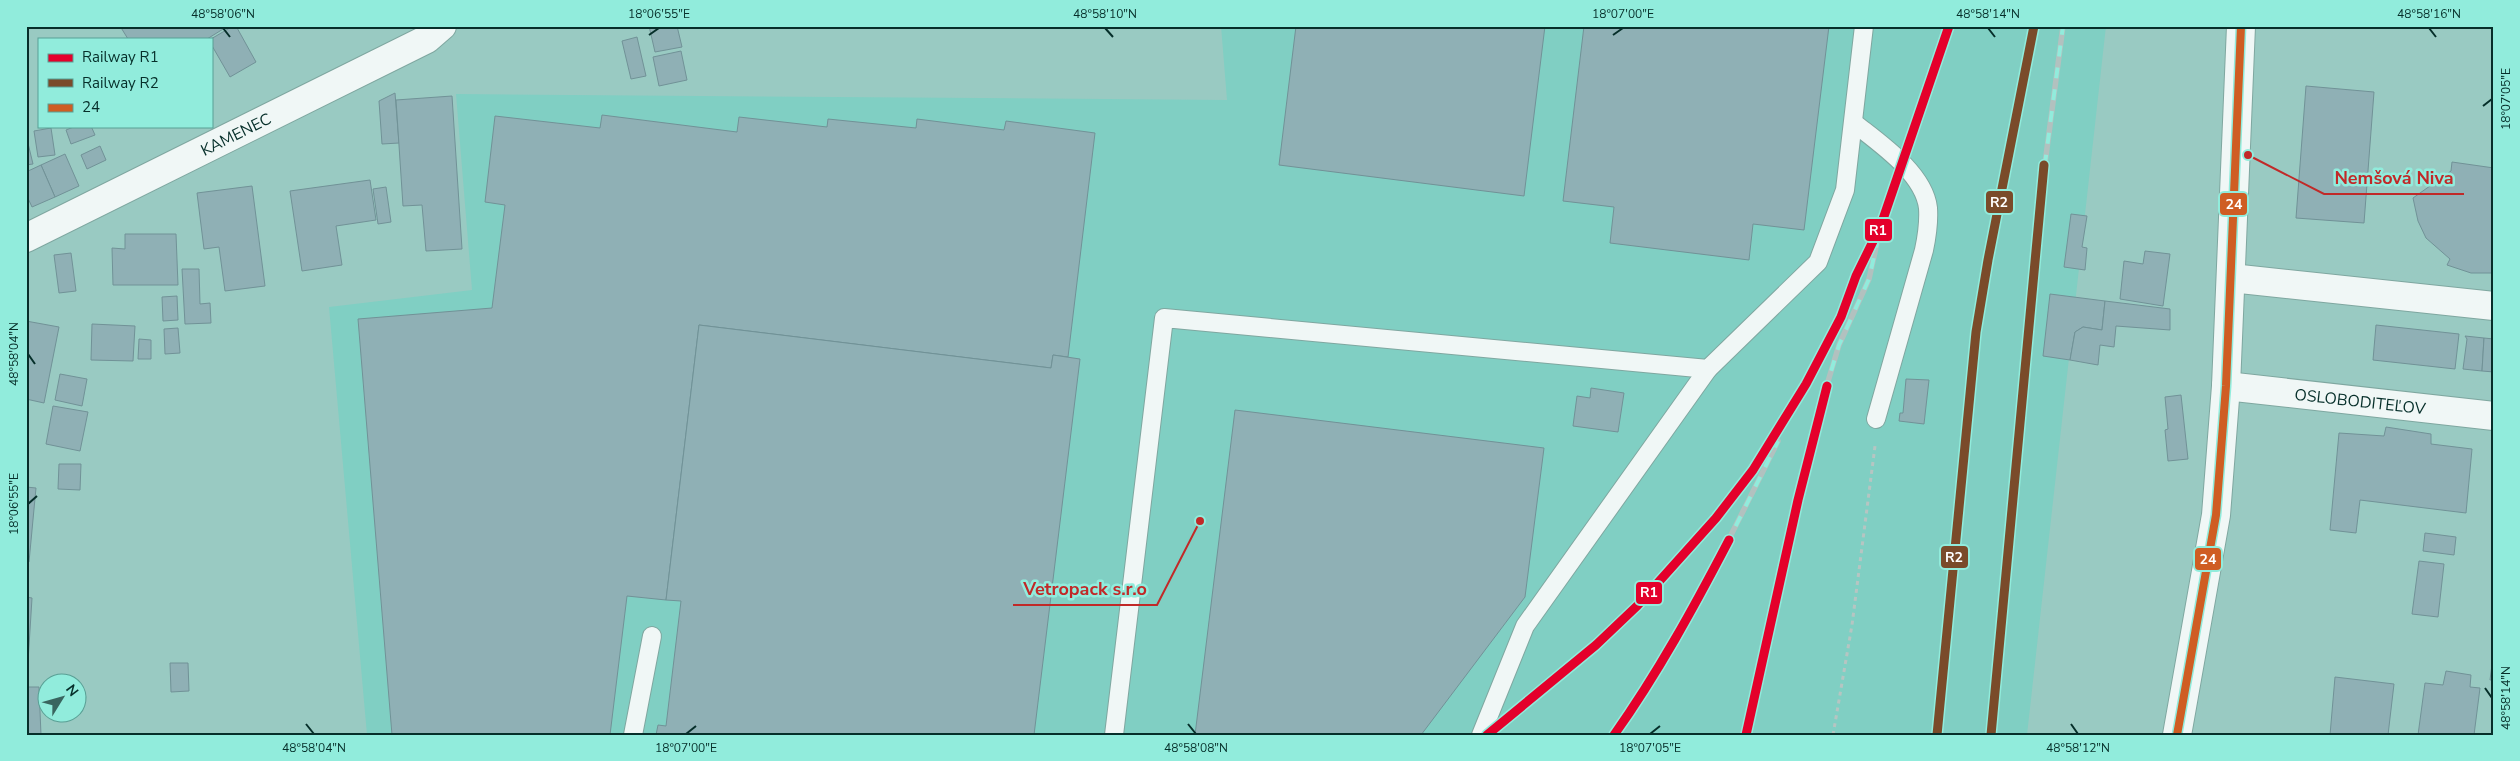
<svg xmlns="http://www.w3.org/2000/svg" width="2520" height="761" font-family="'Nunito Sans',sans-serif">
	<style>
		.built { fill: #80cfc3 }
		.building { fill: #8fb0b5; stroke: #719297 }
		.lines { fill: none; stroke-linecap: round; stroke-linejoin: round }
		.lane-casing { stroke: #7fa7a0; stroke-width: 20 }
		.street-casing { stroke: #7fa7a0; stroke-width: 30 }
		.path { stroke: #b6c5c2; stroke-width: 3; stroke-dasharray: 4 4; stroke-linecap: butt }
		.lane { stroke: #f0f7f6; stroke-width: 18 }
		.street { stroke: #f0f7f6; stroke-width: 28 }
		.rail-casing { stroke: #b2c1bf; stroke-width: 5.5 }
		.rail { stroke: #91ecdc; stroke-width: 4; stroke-dasharray: 11; stroke-linecap: butt }
		.bus-1-casing { stroke: #91ecdc; stroke-width: 11 }
		.bus-1 { stroke: #cf5d23; stroke-width: 8 }
		.rail-1-casing { stroke: #91ecdc; stroke-width: 12 }
		.rail-2-casing { stroke: #91ecdc; stroke-width: 12 }
		.rail-1 { stroke: #e4002b; stroke-width: 9 }
		.rail-2 { stroke: #7a4b2a; stroke-width: 9 }
		.ticks { fill: none; stroke: #062f2a; stroke-width: 2 }
		.labels { text-anchor: middle; stroke-width: 5; stroke-linejoin: round; paint-order: stroke }
		.street-label { font-size: 16px; fill: #062f2a; stroke: #91ecdc }
		.leader { fill: none; stroke: #c12928; stroke-width: 2 }
		.callout-dot { fill: #c12928; stroke: #91ecdc; stroke-width: 2 }
		.callout-label { font-size: 18px; text-anchor: middle; font-weight: bold; fill: #c12928; stroke: #91ecdc; stroke-width: 5; stroke-linejoin: round; paint-order: stroke }
		.line-badge { stroke: #91ecdc; stroke-width: 2 }
		.badge-label { font-size: 14px; text-anchor: middle; font-weight: bold; fill: #fff }
		.neatline { fill: none; stroke: #062f2a; stroke-width: 2 }
		.ticks-label { font-size: 12px; text-anchor: middle; fill: #062f2a }
	</style>
	<rect width="100%" height="100%" fill="#99cac2"/>
	<!-- built -->
	<path class="built" d="M1221 26H2106L2027 735H367L329 307 472 290 456 94 1227 100Z"/>
	<!-- building -->
	<g class="building">
		<path d="M120 26H228L207 39H128Z"/>
		<path d="M233 26H236L256 62 230 77 211 44V39Z"/>
		<path d="M649 26H677L682 47 655 52Z"/>
		<path d="M1296 26H1545L1524 196 1279 165Z"/>
		<path d="M1584 26H1829L1804 230 1753 224 1749 260 1610 243 1614 207 1563 201Z"/>
		<path d="M637 37 646 76 631 79 622 41Z"/>
		<path d="M681 51 687 80 659 86 653 57Z"/>
		<path d="M2306 86 2374 92 2364 223 2296 218Z"/>
		<path d="M395 93 399 143 382 144 379 101Z"/>
		<path d="M452 96 462 249 426 251 422 205 403 206 396 100Z"/>
		<path d="M602 115 737 132 739 117 827 127 828 119 916 128 917 119 1004 130 1006 121 1095 133 1068 357 1053 355 1051 368 699 325 666 600 627 596 610 735H392L358 319 492 308 505 205 485 202 495 116 600 128Z"/>
		<path d="M76 126H91L95 135 71 144 66 130Z"/>
		<path d="M51 128 55 155 38 157 34 131Z"/>
		<path d="M26 135 33 164 26 165Z"/>
		<path d="M100 146 106 160 87 169 81 155Z"/>
		<path d="M65 154 79 186 55 197 41 165Z"/>
		<path d="M2452 162 2494 168V273H2471L2447 265 2450 259 2426 238 2418 221 2413 198 2451 171Z"/>
		<path d="M41 165 55 197 32 207 26 194V172Z"/>
		<path d="M370 180 376 220 336 226 342 265 302 271 290 191Z"/>
		<path d="M252 186 265 286 225 291 219 247 204 249 197 193Z"/>
		<path d="M386 187 391 222 378 224 373 189Z"/>
		<path d="M2071 214 2087 216 2082 247 2087 248 2085 270 2064 267Z"/>
		<path d="M125 234H176L178 285H113L112 248 125 249Z"/>
		<path d="M2145 251 2170 254 2163 306 2120 299 2124 261 2143 264Z"/>
		<path d="M71 253 76 291 59 293 54 255Z"/>
		<path d="M182 269H199L200 304 210 303 211 323 185 324Z"/>
		<path d="M2050 294 2105 301 2102 330 2083 327 2075 332 2070 360 2043 356Z"/>
		<path d="M177 296 178 320 163 321 162 297Z"/>
		<path d="M2105 301 2170 309V330L2116 326 2114 347 2100 345 2098 365 2070 360 2075 332 2083 327 2102 330Z"/>
		<path d="M26 321 59 327 44 403 26 399Z"/>
		<path d="M92 324 135 326 133 361 91 360Z"/>
		<path d="M699 325 1051 368 1053 355 1080 359 1034 735H656L658 725 666 726 681 601 666 600Z"/>
		<path d="M2376 325 2459 334 2455 369 2373 360Z"/>
		<path d="M178 328 180 353 165 354 164 329Z"/>
		<path d="M2465 336 2484 338 2482 371 2463 369 2467 339Z"/>
		<path d="M2484 338 2494 339V372L2482 371Z"/>
		<path d="M139 339 151 340V359H138Z"/>
		<path d="M60 374 87 379 82 406 55 400Z"/>
		<path d="M1906 379 1929 380 1924 424 1899 421 1900 413H1903Z"/>
		<path d="M1591 388 1624 393 1618 432 1573 426 1577 396 1590 398Z"/>
		<path d="M2181 395 2188 459 2168 461 2165 430 2168 429 2165 397Z"/>
		<path d="M53 406 88 412 80 451 46 444Z"/>
		<path d="M1235 410 1544 448 1525 597 1421 735H1195Z"/>
		<path d="M2386 427 2431 434V444L2472 449 2466 513 2360 500 2356 533 2330 530 2339 433 2384 436Z"/>
		<path d="M59 464H81L80 490 58 489Z"/>
		<path d="M26 487 36 488 29 562H26Z"/>
		<path d="M2425 533 2456 537 2454 555 2423 551Z"/>
		<path d="M2419 561 2444 564 2438 617 2412 614Z"/>
		<path d="M26 597 32 598 28 662 26 661Z"/>
		<path d="M2494 649V680H2490Z"/>
		<path d="M170 663H188L189 691 171 692Z"/>
		<path d="M2446 671 2471 675 2470 687 2480 688 2474 735H2418L2425 683 2443 685Z"/>
		<path d="M2335 677 2394 684 2388 735H2330Z"/>
		<path d="M26 687H39L41 735H26Z"/>
	</g>
	<g class="lines">
		<defs>
			<g id="lane">
				<path d="M1854 123C1879 143 1924 173 1928 208 1929 223 1927 236 1924 250L1876 419"/>
				<path d="M633 735 652 636"/>
				<path d="M1114 735 1164 318 1708 369 1818 262 1845 190 1864 26"/>
				<path d="M1481 735 1525 626 1708 369"/>
			</g>
			<g id="street">
				<path id="s1" d="M26 238 427 39 442 26"/>
				<path d="M2231 278 2494 306"/>
				<path id="s2" d="M2226 386 2494 416"/>
				<path d="M2177 735 2216 515 2226 386 2241 26"/>
			</g>
		</defs>
		<!-- lane casing -->
		<use href="#lane" class="lane-casing"/>
		<!-- street casing -->
		<use href="#street" class="street-casing"/>
		<!-- path -->
		<path class="path" d="M1833 735 1852 625 1875 446"/>
		<!-- lane -->
		<use href="#lane" class="lane"/>
		<!-- street -->
		<use href="#street" class="street"/>
		<defs>
			<g id="rail">
				<path d="M1972 371 1988 260 2034 26"/>
				<path d="M1487 735 1596 645 1637 606 1716 518 1753 470 1806 384 1841 317 1856 276 1881 225 1949 26"/>
				<path d="M1614 735C1679 643 1728 542 1778 441"/>
				<path d="M1746 735 1798 500 1826 388 1839 345 1869 279 1877 243"/>
				<path d="M1991 735 2038 217 2063 26"/>
			</g>
		</defs>
		<!-- rail casing -->
		<use href="#rail" class="rail-casing"/>
		<!-- rail -->
		<use href="#rail" class="rail"/>
		<defs>
			<path id="bus-1" d="M2177 735 2216 515 2226 386 2241 26"/>
		</defs>
		<!-- bus-1 casing -->
		<use href="#bus-1" class="bus-1-casing"/>
		<!-- bus-1 -->
		<use href="#bus-1" class="bus-1"/>
		<defs>
			<g id="rail-1">
				<path d="M1487 735 1596 645 1637 606 1716 518 1753 470 1806 384 1841 317 1856 276 1881 225 1949 26"/>
				<path d="M1614 735C1658 673 1694 607 1729 540"/>
				<path d="M1746 735 1798 500 1827 386"/>
			</g>
			<g id="rail-2">
				<path d="M1937 735 1976 332 1988 260 2034 26"/>
				<path d="M1991 735 2044 165"/>
			</g>
		</defs>
		<!-- rail-1 casing -->
		<use href="#rail-1" class="rail-1-casing"/>
		<!-- rail-2 casing -->
		<use href="#rail-2" class="rail-2-casing"/>
		<!-- rail-1 -->
		<use href="#rail-1" class="rail-1"/>
		<!-- rail-2 -->
		<use href="#rail-2" class="rail-2"/>
	</g>
	<!-- ticks -->
	<path class="ticks" d="M223 28 230 37M1105 28 1113 37M1988 28 1995 37M2429 28 2436 37M649 35 659 28M1613 35 1623 28M2483 106 2492 99M28 354 35 364M28 504 37 496M2485 688 2492 698M306 724 314 734M1188 724 1196 734M2071 724 2078 734M686 734 696 726M1650 734 1660 726"/>
	<g class="labels">
		<!-- street labels -->
		<g class="street-label">
			<text dy="6" stroke="none"><textPath href="#s1" startOffset="234">KAMENEC</textPath></text>
			<text dy="6" stroke="none"><textPath href="#s2" startOffset="135">OSLOBODITEĽOV</textPath></text>
		</g>
	</g>
	<!-- callouts -->
	<path class="leader" d="M2248 155L2324 194H2464M1200 521L1157 605H1013"/>
	<g class="callout-dot">
		<circle cx="2248" cy="155" r="5"/>
		<circle cx="1200" cy="521" r="5"/>
	</g>
	<g class="callout-label">
		<text x="2394" y="184">Nemšová Niva</text>
		<text x="1085" y="595">Vetropack s.r.o</text>
	</g>
	<g class="line-badge">
		<rect x="1985" y="190" width="29" height="24" rx="5" fill="#7a4b2a"/>
		<rect x="2219" y="192" width="29" height="24" rx="5" fill="#cf5d23"/>
		<rect x="1864" y="218" width="29" height="24" rx="5" fill="#e4002b"/>
		<rect x="1940" y="545" width="29" height="24" rx="5" fill="#7a4b2a"/>
		<rect x="2194" y="547" width="28" height="24" rx="5" fill="#cf5d23"/>
		<rect x="1635" y="581" width="28" height="24" rx="5" fill="#e4002b"/>
	</g>
	<g class="badge-label">
		<text x="1999" y="207">R2</text>
		<text x="2234" y="209">24</text>
		<text x="1878" y="235">R1</text>
		<text x="1954" y="562">R2</text>
		<text x="2208" y="564">24</text>
		<text x="1649" y="597">R1</text>
	</g>
	<!-- border -->
	<rect width="2520" height="761" fill="none" stroke="#91ecdc" stroke-width="55"/>
	<!-- legend -->
	<rect x="38" y="38" width="175" height="90" fill="#91ecdc" stroke="#59a095"/>
	<rect x="48" y="54" width="25" height="8" fill="#e4002b" stroke="#59a095"/>
	<text x="82" y="62" font-size="15" fill="#062f2a">Railway R1</text>
	<rect x="48" y="79" width="25" height="8" fill="#7a4b2a" stroke="#59a095"/>
	<text x="82" y="88" font-size="15" fill="#062f2a">Railway R2</text>
	<rect x="48" y="104" width="25" height="8" fill="#cf5d23" stroke="#59a095"/>
	<text x="82" y="112" font-size="15" fill="#062f2a">24</text>
	<!-- north arrow -->
	<g transform="translate(62 698) rotate(53)"><circle r="24" fill="#91ecdc" stroke="#59a095"/>
	<path d="M0-4L9 19L0 12L-9 19Z" fill="#39655f"/>
	<text y="-8" font-size="14" font-weight="bold" text-anchor="middle" fill="#062f2a">N</text>
	</g>
	<rect x="28" y="28" width="2464" height="706" class="neatline"/>
	<g class="ticks-label">
		<text x="223" y="18">48°58'06"N</text>
		<text x="659" y="18">18°06'55"E</text>
		<text x="1105" y="18">48°58'10"N</text>
		<text x="1623" y="18">18°07'00"E</text>
		<text x="1988" y="18">48°58'14"N</text>
		<text x="2429" y="18">48°58'16"N</text>
		<text transform="translate(2506 99) rotate(-90)" y="4">18°07'05"E</text>
		<text transform="translate(14 354) rotate(-90)" y="4">48°58'04"N</text>
		<text transform="translate(14 504) rotate(-90)" y="4">18°06'55"E</text>
		<text transform="translate(2506 698) rotate(-90)" y="4">48°58'14"N</text>
		<text x="314" y="752">48°58'04"N</text>
		<text x="686" y="752">18°07'00"E</text>
		<text x="1196" y="752">48°58'08"N</text>
		<text x="1650" y="752">18°07'05"E</text>
		<text x="2078" y="752">48°58'12"N</text>
	</g>
</svg>
